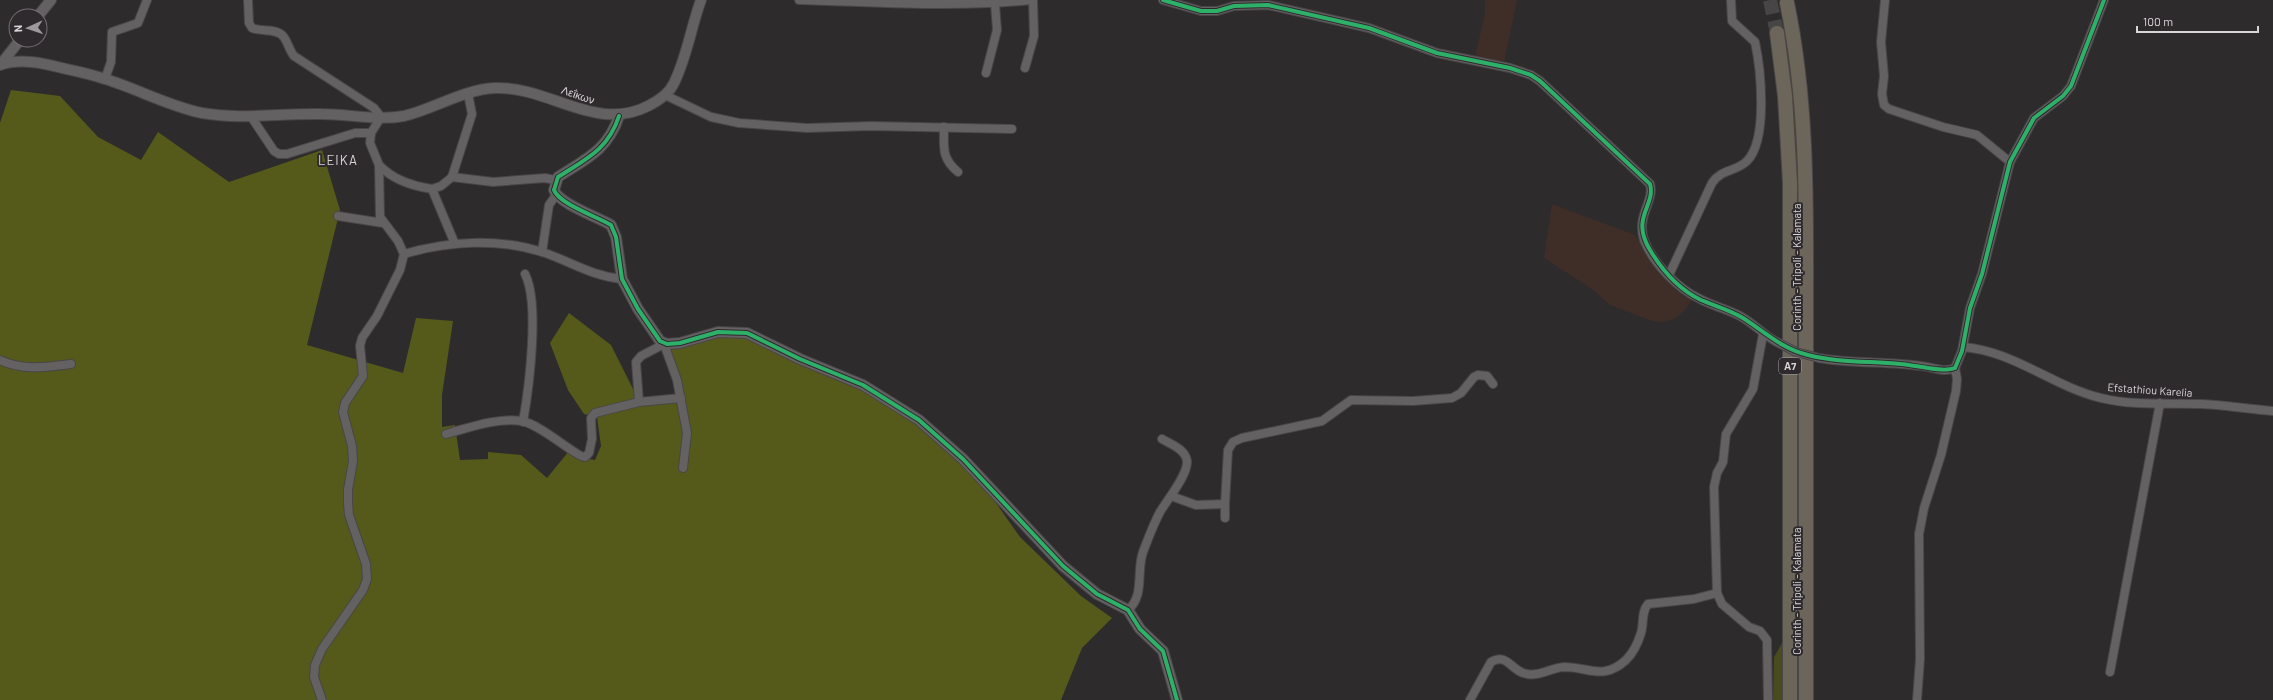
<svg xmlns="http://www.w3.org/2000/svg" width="2273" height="700" font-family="Barlow,sans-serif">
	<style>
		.industrial { fill: #3e2e27 }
		.green { fill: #474b1d }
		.forest { fill: #555a1a }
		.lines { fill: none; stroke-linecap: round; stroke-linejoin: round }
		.motorway-tunnel { stroke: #484547; stroke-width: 14; stroke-dasharray: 14 7; stroke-linecap: butt }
		.minor-casing { stroke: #494648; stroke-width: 10 }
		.tertiary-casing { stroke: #494648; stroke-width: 12 }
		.motorway-casing { stroke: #494648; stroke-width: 16 }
		.minor { stroke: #646163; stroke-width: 8 }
		.tertiary { stroke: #646163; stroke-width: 10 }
		.motorway { stroke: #6c655a; stroke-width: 14 }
		.minor-bridge-casing { stroke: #494648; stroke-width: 10; stroke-linecap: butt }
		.minor-bridge { stroke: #646163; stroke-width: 8 }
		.cycleway-casing { stroke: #2f2a2e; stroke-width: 6 }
		.cycleway { stroke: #2db169; stroke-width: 4 }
		.labels { text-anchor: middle; stroke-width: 4; stroke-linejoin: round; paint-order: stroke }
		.shield { fill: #2f2a2e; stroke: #a6a2a5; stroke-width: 1 }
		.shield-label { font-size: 10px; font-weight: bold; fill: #d9d6d8 }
		.street-label { font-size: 11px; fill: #d9d6d8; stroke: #2f2a2e }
		.quarter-label { font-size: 13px; letter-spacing: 1px; fill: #d9d6d8; stroke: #2f2a2e }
	</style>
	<rect width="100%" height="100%" fill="#2e2b2d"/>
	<!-- industrial -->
	<g class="industrial">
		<path d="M1485 0H1517L1504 63 1475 57 1485 13Z"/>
		<path d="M1552 204 1635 235 1669 281 1692 300 1684 311 1674 319 1663 322 1652 321 1610 305 1592 289 1544 258Z"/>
	</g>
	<!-- green -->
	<g class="green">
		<path d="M1786 31 1793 75 1800 182V700H1796L1782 32Z"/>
		<path d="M1782 643 1785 645V700H1773L1774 657Z"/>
	</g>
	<!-- forest -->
	<path class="forest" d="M11 90 60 96 98 137 141 160 158 132 229 182 322 150 340 210 307 345 403 373 416 318 453 321 442 395V427L455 425 460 460 488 459V452L521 455 547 478 569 451 578 457 595 460 601 446 597 417 584 414 568 390 550 343 569 313 611 345 641 405 679 401 667 347 736 333 852 384 922 428 947 448 989 493 1020 537 1081 596 1112 618 1082 648 1061 700H0V123Z"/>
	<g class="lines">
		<!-- motorway-tunnel -->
		<path class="motorway-tunnel" d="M1770 0 1777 33"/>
		<defs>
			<g id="minor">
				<path d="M248 0 249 23 252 28C261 32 276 28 283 36 288 42 289 50 294 56L374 108 381 117 371 133 370 143 379 165 380 217 398 241 404 254 400 270 377 316 362 338 360 346 363 376 345 403 343 412 352 446 353 461 348 490V503L349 515 366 564 367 579 363 590 322 649 315 665 314 677 322 700"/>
				<path d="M799 0C877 2 955 8 1032 0"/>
				<path d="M1163 0 1201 11H1217L1234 6 1268 5 1369 28 1437 53 1510 68 1531 75 1540 81 1650 184C1655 201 1636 215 1644 240 1653 263 1678 289 1700 299 1713 306 1727 309 1740 316 1753 323 1763 334 1775 341"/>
				<path d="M1885 0 1881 42 1884 76 1882 94 1884 105 1889 109 1943 127 1977 135 2010 162"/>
				<path d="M1025 68 1034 36 1033 0"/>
				<path d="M986 73 997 30 995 4"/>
				<path d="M105 79 111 62 112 32 138 23 147 0"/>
				<path d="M665 95 711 117 739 123 807 128 871 126 1012 129"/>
				<path d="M252 118 274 151 279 154H287L355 133H371"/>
				<path d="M944 127C944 147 941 158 958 172"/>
				<path d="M379 165C392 179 412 186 432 189L455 244"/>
				<path d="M452 177 493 182 545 178 555 180"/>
				<path d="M432 189 441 186 452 177 472 114 468 94"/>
				<path d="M338 216 383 223"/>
				<path d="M542 252 549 205 556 195"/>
				<path d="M404 254C448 241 498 238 542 252 570 261 591 276 622 279"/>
				<path d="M1669 275 1712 183C1721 169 1736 172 1747 161 1768 140 1761 70 1755 42L1732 21 1731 0"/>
				<path d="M1763 334 1753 389 1726 434 1723 462 1717 473 1714 487 1717 593 1722 604 1749 627 1760 631 1767 640 1768 700"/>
				<path d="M1963 347C2014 351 2052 386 2101 398 2133 406 2168 403 2201 404 2225 405 2249 409 2273 411"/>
				<path d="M1819 358C1853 364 1887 361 1921 366 1932 367 1944 373 1955 368L1962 351 1970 308 1982 274 2010 162 2034 118 2063 96 2071 86 2104 0"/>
				<path d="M0 360C23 371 46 367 71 364"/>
				<path d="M639 402 636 362 641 356 664 344 677 380 687 433 683 468"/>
				<path d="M523 422C529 388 540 303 525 274"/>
				<path d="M446 434C468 428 498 417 522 421 542 425 576 457 585 457L589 453 592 439 591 418 595 413 639 402 681 398"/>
				<path d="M1171 496 1196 505 1225 504 1228 450 1233 442 1242 438 1322 421 1351 400 1413 401 1452 398 1461 393 1474 377 1478 375 1487 376 1493 384"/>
				<path d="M1225 504V518"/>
				<path d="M1128 610C1145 596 1136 571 1143 552 1148 539 1153 525 1160 512 1167 500 1188 475 1187 461 1185 449 1172 445 1162 439"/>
				<path d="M2110 672 2160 403"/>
				<path d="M1470 700 1491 662C1506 653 1510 668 1523 673 1539 678 1549 668 1564 667 1589 667 1603 681 1626 660 1633 653 1638 643 1641 633 1644 624 1641 612 1648 604L1694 599 1717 593"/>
				<path d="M1917 700 1920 659 1919 534 1924 508 1941 455 1956 391 1957 379 1955 368"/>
			</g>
			<g id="tertiary">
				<path d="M38 16 51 0"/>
				<path d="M1 64 20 40"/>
				<path d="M0 65C20 58 43 63 62 68 76 71 91 74 105 79 138 89 168 106 202 113 242 120 281 113 321 114 348 114 377 121 404 116 434 109 464 89 495 88 549 86 596 133 648 106 658 101 669 94 674 83 687 57 691 27 701 0"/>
				<path d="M619 116C608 150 586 159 558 177L554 190C559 204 598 217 611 225L616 237 622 279 638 309 660 341 667 344 680 343 718 332 747 333 800 359 863 385 919 420 963 459 1063 566 1097 594 1128 610 1140 629 1163 651 1177 700"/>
			</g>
			<g id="motorway">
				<path d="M1787 3C1809 109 1806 217 1806 325 1806 450 1806 575 1806 700"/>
				<path d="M1777 33 1785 96 1790 183V700"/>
			</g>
		</defs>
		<!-- minor casing -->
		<use href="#minor" class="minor-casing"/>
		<!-- tertiary casing -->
		<use href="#tertiary" class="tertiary-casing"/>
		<!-- motorway casing -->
		<use href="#motorway" class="motorway-casing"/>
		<!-- minor -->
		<use href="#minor" class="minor"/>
		<!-- tertiary -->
		<use href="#tertiary" class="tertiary"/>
		<!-- motorway -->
		<use href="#motorway" class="motorway"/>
		<defs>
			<path id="minor-bridge" d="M1775 341 1796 352 1819 358"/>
		</defs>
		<!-- minor-bridge casing -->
		<use href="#minor-bridge" class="minor-bridge-casing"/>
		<!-- minor-bridge -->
		<use href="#minor-bridge" class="minor-bridge"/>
		<defs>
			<g id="cycleway">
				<path d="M1163 0 1201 11H1217L1234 6 1268 5 1369 28 1437 53 1510 68 1531 75 1540 81 1650 184C1656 206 1630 217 1650 250 1662 270 1680 290 1701 300 1715 306 1730 310 1743 318 1765 332 1782 349 1808 355 1839 363 1870 361 1901 364 1915 365 1943 373 1955 368L1962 351 1970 308 1982 274 2010 162 2034 118 2063 96 2071 86 2104 0"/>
				<path d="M619 116C608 150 586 159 558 177L554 190C559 204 598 217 611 225L616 237 622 279 638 309 660 341 667 344 680 343 718 332 747 333 800 359 863 385 919 420 963 459 1063 566 1097 594 1128 610 1140 629 1163 651 1177 700"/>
			</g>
		</defs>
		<!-- cycleway casing -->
		<use href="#cycleway" class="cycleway-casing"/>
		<!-- cycleway -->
		<use href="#cycleway" class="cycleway"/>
	</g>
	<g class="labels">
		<!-- shield labels -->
		<rect class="shield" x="1779" y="358" width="22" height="16" rx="3"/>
		<g class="shield-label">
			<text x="1790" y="370">Α7</text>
		</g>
		<!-- street labels -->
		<g class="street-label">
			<text transform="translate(578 95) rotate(19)" y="4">Λεΐκων</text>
			<text transform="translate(1797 267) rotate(-90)" y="4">Corinth - Tripoli - Kalamata</text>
			<text transform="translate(2150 390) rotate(4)" y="4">Efstathiou Karelia</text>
			<text transform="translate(1797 591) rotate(-90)" y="4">Corinth - Tripoli - Kalamata</text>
		</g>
		<!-- quarter labels -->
		<g class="quarter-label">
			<text x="338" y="165">LEIKA</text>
		</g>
	</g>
	<!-- north arrow -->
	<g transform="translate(28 28) rotate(267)"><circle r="19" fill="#2f2a2e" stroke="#736f72"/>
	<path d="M0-3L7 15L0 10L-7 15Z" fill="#9d9a9c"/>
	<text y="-6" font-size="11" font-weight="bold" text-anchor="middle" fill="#d9d6d8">N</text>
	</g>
	<!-- scale -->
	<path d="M2137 26v6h121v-6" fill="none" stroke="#d9d6d8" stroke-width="2"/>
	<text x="2143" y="26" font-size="12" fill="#d9d6d8" stroke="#2f2a2e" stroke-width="3" paint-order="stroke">100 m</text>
</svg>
